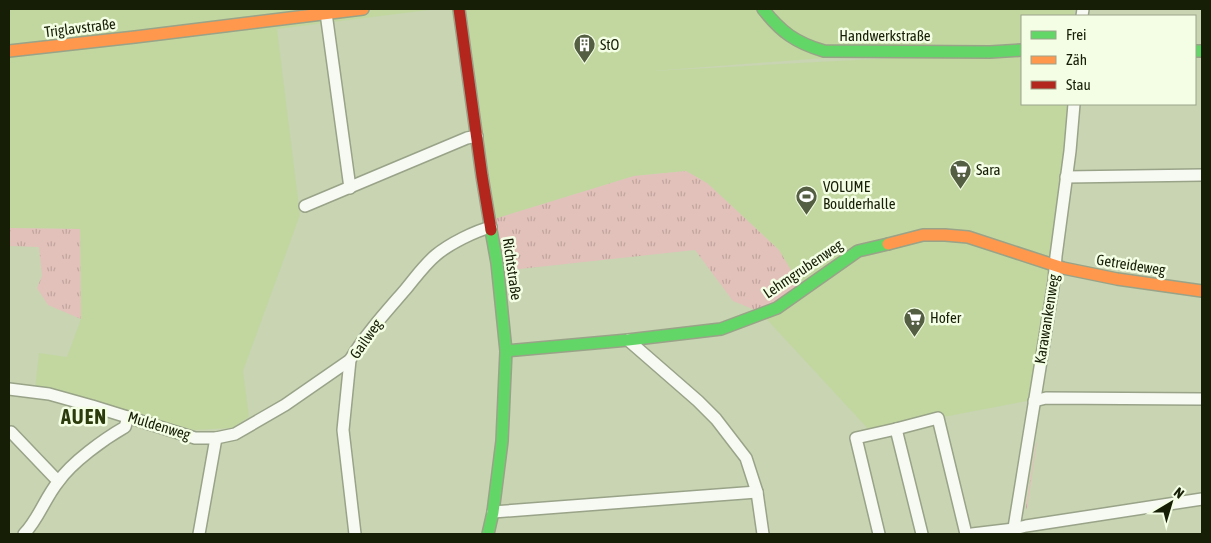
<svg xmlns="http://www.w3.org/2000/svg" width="1211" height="543" font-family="'Asap Condensed',sans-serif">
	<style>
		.built { fill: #c2d7a0 }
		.grass { fill: url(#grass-tufts) }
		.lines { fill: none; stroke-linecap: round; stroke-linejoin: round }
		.street-casing { stroke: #99a388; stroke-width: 14 }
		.fast-casing { stroke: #99a388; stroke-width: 14 }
		.slow-casing { stroke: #99a388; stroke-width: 14 }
		.jam-casing { stroke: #99a388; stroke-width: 14 }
		.street { stroke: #f7f9f3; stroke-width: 11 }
		.fast { stroke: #63d668; stroke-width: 11 }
		.slow { stroke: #ff974d; stroke-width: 11 }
		.jam { stroke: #b3261e; stroke-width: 11 }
		.labels { text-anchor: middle; stroke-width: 5; stroke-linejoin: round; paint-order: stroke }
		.street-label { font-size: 15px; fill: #161e06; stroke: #f4fee4 }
		.poi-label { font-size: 15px; fill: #161e06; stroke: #f4fee4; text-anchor: start }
		.district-label { font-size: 20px; font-weight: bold; letter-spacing: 1px; fill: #2c3b0c; stroke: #f4fee4 }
	</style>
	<defs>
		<pattern id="grass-tufts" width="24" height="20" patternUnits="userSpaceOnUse" patternTransform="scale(1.25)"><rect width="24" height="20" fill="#e2c1ba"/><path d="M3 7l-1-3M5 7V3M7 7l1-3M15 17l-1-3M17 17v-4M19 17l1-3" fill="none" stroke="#c1a59e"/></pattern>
	</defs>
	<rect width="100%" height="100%" fill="#c8d4b2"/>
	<!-- built -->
	<g class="built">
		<path d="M9 9H437L277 29 300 215 243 371 249 417 232 428 194 430 165 422 35 389 39 353 67 357 81 319 80 229 9 228Z"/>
		<path d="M451 9H1075L1074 16H1022V43L653 71 1022 51V104H1069L1032 400 870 431 760 312 779 250 707 183 686 171 634 176 491 220Z"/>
	</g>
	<!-- grass -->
	<g class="grass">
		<path d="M686 171 707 183 779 250 800 285 760 312 733 301 695 250 500 271 491 220 634 176Z"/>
		<path d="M9 228 80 229 81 319 48 305 37 288 42 276 39 247 9 246Z"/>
		<path d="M1037 442 1027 510 1026 507 1036 443Z"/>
	</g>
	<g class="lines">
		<defs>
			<g id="street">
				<path d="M326 13 350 188"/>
				<path d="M1082 16 1083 9"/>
				<path d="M1066 177 1202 175"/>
				<path d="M305 206 467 138 477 136"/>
				<path d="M628 340 698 401 716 419 746 458 757 492 763 534"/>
				<path d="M9 389 49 394 92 406 195 438H216L235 434 285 405 350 360"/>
				<path d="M1034 401 1046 398 1202 399"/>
				<path d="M896 429 938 418 966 534"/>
				<path d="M11 432 54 477 59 480"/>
				<path d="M493 512 757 492"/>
				<path d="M24 534C38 520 45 498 58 482 72 462 104 439 125 427L128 417"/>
				<path d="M199 534 216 438"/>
				<path d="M355 534 343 430 350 360C365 335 386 312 405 290 415 278 424 265 436 255 449 244 475 231 491 227"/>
				<path d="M879 534 856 438 896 429 922 534"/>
				<path d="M972 534 1014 529 1026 526 1202 499"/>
				<path d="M1013 534 1054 281 1056 256 1070 151 1074 104"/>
			</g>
			<g id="fast">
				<path d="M763 9C781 32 796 43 824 51L990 52 1022 50"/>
				<path d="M1195 51H1202"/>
				<path d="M506 351 628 340 721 329 777 308 858 251 888 244"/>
				<path d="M488 534 493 512 502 441 506 351 497 263 491 230"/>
			</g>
			<g id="slow">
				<path d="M9 51 135 37 363 9"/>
				<path d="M888 244 923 235H945L968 237 1063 268 1117 279 1202 291"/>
			</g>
			<path id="jam" d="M459 9 482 176 491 230"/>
		</defs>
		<!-- street casing -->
		<use href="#street" class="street-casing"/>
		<!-- fast casing -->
		<use href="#fast" class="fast-casing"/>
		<!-- slow casing -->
		<use href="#slow" class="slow-casing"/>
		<!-- jam casing -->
		<use href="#jam" class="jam-casing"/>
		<!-- street -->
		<use href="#street" class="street"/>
		<!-- fast -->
		<use href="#fast" class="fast"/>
		<!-- slow -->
		<use href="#slow" class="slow"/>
		<!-- jam -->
		<use href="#jam" class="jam"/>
	</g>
	<!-- icons -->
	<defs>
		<symbol id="building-pin" viewBox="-11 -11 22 30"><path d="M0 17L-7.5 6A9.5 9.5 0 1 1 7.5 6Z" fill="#545e42" stroke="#f4fee4"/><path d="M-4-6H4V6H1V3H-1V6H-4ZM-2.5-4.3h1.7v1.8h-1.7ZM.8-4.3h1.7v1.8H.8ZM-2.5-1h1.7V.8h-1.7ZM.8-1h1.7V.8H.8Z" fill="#fff"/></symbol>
		<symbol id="supermarket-pin" viewBox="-11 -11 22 30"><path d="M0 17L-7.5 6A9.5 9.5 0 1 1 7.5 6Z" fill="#545e42" stroke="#f4fee4"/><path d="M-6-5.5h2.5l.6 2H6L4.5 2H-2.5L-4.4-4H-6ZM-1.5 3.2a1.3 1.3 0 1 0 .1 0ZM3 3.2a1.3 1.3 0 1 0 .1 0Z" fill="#fff"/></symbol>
		<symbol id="stadium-pin" viewBox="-11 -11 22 30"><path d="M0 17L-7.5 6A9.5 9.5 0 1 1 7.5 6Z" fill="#545e42" stroke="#f4fee4"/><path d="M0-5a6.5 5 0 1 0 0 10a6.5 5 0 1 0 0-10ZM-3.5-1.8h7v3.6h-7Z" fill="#fff"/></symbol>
	</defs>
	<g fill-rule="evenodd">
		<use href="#building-pin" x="572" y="32" width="25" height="34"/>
		<use href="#supermarket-pin" x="948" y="158" width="25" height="34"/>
		<use href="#stadium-pin" x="794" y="184" width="25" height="34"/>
		<use href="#supermarket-pin" x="902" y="306" width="25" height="34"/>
	</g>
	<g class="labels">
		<!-- street labels -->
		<g class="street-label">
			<text transform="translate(80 28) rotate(-7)" y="5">Triglavstraße</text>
			<text x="885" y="41">Handwerkstraße</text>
			<text transform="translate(1131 265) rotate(9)" y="5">Getreideweg</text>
			<text transform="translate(512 269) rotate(82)" y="5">Richtstraße</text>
			<text transform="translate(803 269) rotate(-34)" y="5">Lehmgrubenweg</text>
			<text transform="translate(1047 319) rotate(-81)" y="5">Karawankenweg</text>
			<text transform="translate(366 339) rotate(-55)" y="5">Gailweg</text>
			<text transform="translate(159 426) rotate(17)" y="5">Muldenweg</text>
		</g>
		<!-- poi labels -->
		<g class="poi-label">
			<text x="600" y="50">StO</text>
			<text x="976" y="175">Sara</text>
			<text x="823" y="192">VOLUME<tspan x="823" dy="17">Boulderhalle</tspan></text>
			<text x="930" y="323">Hofer</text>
		</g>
		<!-- district labels -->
		<g class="district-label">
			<text x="84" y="424">AUEN</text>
		</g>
	</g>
	<!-- border -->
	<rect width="1211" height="543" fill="none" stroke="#161e06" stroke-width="20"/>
	<!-- legend -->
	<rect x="1021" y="15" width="175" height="90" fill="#f4fee4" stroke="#9ba48b"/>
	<rect x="1031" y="31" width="25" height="8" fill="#63d668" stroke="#9ba48b"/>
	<text x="1066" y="40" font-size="15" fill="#161e06">Frei</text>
	<rect x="1031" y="56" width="25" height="8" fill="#ff974d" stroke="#9ba48b"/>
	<text x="1066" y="65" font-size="15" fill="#161e06">Zäh</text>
	<rect x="1031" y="81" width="25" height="8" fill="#b3261e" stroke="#9ba48b"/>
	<text x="1066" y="90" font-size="15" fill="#161e06">Stau</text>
	<!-- north arrow -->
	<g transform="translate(1171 503) rotate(38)" stroke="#f4fee4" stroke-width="4" paint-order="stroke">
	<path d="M0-4L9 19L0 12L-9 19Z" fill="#161e06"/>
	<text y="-8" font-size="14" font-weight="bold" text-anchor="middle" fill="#161e06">N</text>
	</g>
</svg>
